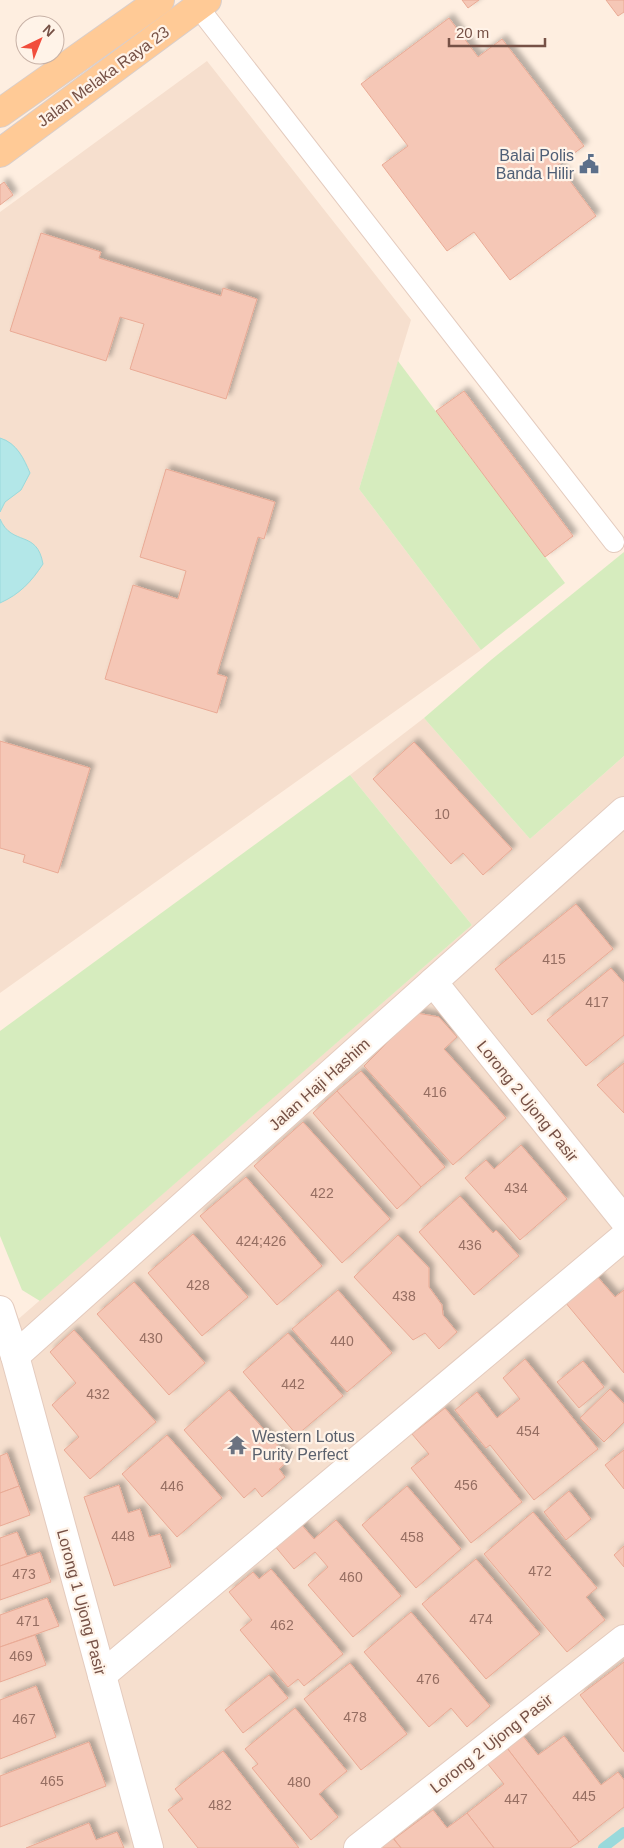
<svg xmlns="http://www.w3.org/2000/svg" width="624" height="1848" font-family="Helvetica,sans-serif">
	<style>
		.residential { fill: #f6dfce }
		.green { fill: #d6ecbe }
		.water { fill: #b3e7e8; stroke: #99d9db }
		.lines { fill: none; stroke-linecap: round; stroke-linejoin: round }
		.stream { stroke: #99d9db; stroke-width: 10 }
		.building { fill: #f5c7b6; stroke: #e9aa95; filter: url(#shadow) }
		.lane-casing { stroke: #e4cbbe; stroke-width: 22 }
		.street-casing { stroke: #e4cbbe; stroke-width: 30 }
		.primary-casing { stroke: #d9cecb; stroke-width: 30 }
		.lane { stroke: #fff; stroke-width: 20 }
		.street { stroke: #fff; stroke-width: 28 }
		.primary { stroke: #ffca96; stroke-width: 28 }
		.labels { text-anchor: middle; stroke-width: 4.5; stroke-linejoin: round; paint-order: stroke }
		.number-label { font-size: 14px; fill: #966e62 }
		.street-label { font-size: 16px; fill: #765146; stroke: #fff3e8 }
		.service-label { font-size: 16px; fill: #4e5e75; stroke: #fff3e8; text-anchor: end }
		.worship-label { font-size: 16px; fill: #5b616d; stroke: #fff3e8; text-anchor: start }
	</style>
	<defs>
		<filter id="shadow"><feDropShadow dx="4.5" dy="-4.5" stdDeviation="2.5" flood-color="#0004"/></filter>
	</defs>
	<rect width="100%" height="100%" fill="#feeee0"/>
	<!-- residential -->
	<g class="residential">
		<path d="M207 61 411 320 359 489 481 650 0 993V212Z"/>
		<path d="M424 718 530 839 624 756V1848H0V1335L472 925 350 775Z"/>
	</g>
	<!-- green -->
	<g class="green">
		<path d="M398 361 565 583 481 650 359 489Z"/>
		<path d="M624 552V756L530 839 424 718 491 660Z"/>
		<path d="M350 775 472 925 40 1301 22 1290 0 1236V1031Z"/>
	</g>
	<!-- water -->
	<g class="water">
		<path d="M0 438C17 443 24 459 30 473L21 490 5 502 0 512Z"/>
		<path d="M0 519C12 547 37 529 43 564 31 582 20 594 0 603Z"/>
	</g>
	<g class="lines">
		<!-- stream -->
		<path class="stream" d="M603 1848 624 1832"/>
	</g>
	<!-- building -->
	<g class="building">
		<path d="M462 0H479L468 8Z"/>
		<path d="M606 0H624V12L618 16Z"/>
		<path d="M449 18 478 57 502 39 584 146 558 165 596 216 510 280 474 232 447 251 382 165 408 146 361 84Z"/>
		<path d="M4 182 13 195 0 205V185Z"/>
		<path d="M41 233 101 252 99 258 221 296 223 288 257 299 226 399 130 369 144 324 120 317 106 361 10 331Z"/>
		<path d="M464 391 573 536 545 557 436 411Z"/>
		<path d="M166 469 275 502 264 539 258 537 217 674 227 677 217 713 105 679 133 585 178 599 186 571 140 557Z"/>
		<path d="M0 741 90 768 58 873 23 862 25 855 0 848Z"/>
		<path d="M414 742 512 849 483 875 463 853 451 864 373 779Z"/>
		<path d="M576 904 613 949 532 1015 495 969Z"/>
		<path d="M611 968 624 983V1035L586 1066 547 1020Z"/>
		<path d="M417 1013 439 1017 457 1037 444 1049 506 1118 453 1165 364 1066Z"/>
		<path d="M624 1063V1113L597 1085Z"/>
		<path d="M361 1071 445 1167 421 1187 337 1091Z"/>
		<path d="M337 1091 421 1187 397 1209 313 1113Z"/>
		<path d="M303 1122 390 1219 342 1263 254 1166Z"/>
		<path d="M521 1145 567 1199 520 1240 465 1178 486 1160 494 1169Z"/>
		<path d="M246 1177 322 1266 277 1305 200 1216Z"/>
		<path d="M460 1196 493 1233 496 1230 519 1256 474 1295 419 1232Z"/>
		<path d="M193 1234 248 1297 202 1336 148 1273Z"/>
		<path d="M398 1235 429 1268V1287L442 1305 443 1315 457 1332 439 1349 425 1333 413 1340 354 1277Z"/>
		<path d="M596 1275 615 1297 624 1290V1373L565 1302Z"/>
		<path d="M134 1282 205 1363 169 1395 97 1314Z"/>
		<path d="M338 1290 392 1353 347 1392 292 1329Z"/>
		<path d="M74 1330 156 1422 90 1479 64 1450 79 1437 52 1405 76 1383 50 1352Z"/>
		<path d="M288 1333 343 1396 297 1435 243 1372Z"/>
		<path d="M525 1359 598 1449 534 1500 490 1445 486 1448 455 1410 477 1392 497 1418 520 1399 503 1378Z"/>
		<path d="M583 1361 604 1387 579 1408 557 1382Z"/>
		<path d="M610 1389 624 1404V1422L604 1442 580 1418Z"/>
		<path d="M229 1390 290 1459 279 1469 285 1477 262 1497 255 1488 244 1498 184 1430Z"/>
		<path d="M445 1408 522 1502 471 1543 411 1468 429 1454 412 1434Z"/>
		<path d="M167 1435 222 1498 177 1537 122 1474Z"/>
		<path d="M624 1450V1489L605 1465Z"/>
		<path d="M7 1453 19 1486 0 1493V1456Z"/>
		<path d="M119 1485 128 1513 140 1509 149 1537 160 1534 171 1567 114 1586 84 1497Z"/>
		<path d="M19 1486 30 1515 0 1526V1493Z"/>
		<path d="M407 1486 461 1549 416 1588 362 1525Z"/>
		<path d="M569 1491 591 1519 566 1540 544 1512Z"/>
		<path d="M533 1512 597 1588 586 1597 605 1620 567 1652 484 1554Z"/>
		<path d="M336 1520 401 1596 353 1637 308 1585 328 1567 315 1552 294 1569 274 1545 300 1523 314 1539Z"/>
		<path d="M17 1532 27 1556 0 1566V1538Z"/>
		<path d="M624 1546V1567L614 1555Z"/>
		<path d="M40 1552 51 1582 0 1600V1566Z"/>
		<path d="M476 1559 540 1634 486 1679 422 1604Z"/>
		<path d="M271 1569 343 1654 304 1686 298 1679 288 1687 240 1630 252 1620 229 1592 253 1572 259 1579Z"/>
		<path d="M47 1598 59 1626 0 1647V1615Z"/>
		<path d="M411 1612 490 1706 467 1727 451 1708 429 1727 364 1652Z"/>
		<path d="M35 1635 46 1665 0 1682V1647Z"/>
		<path d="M624 1662V1752L580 1695Z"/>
		<path d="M350 1663 407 1734 361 1770 304 1699Z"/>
		<path d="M269 1675 288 1698 243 1733 225 1710Z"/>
		<path d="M36 1686 56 1737 0 1759V1700Z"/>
		<path d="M295 1708 347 1771 319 1794 338 1817 311 1840 252 1768 258 1764 245 1749Z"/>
		<path d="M523 1736 538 1755 564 1736 601 1785 618 1772 624 1780V1807L579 1842 507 1748Z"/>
		<path d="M89 1742 106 1786 0 1827V1776Z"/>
		<path d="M507 1748 579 1842 570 1848H494L467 1813 504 1784 487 1763Z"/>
		<path d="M223 1751 299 1848H198L168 1810 183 1799 175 1789Z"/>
		<path d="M433 1810 447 1828 467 1813 494 1848H401L394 1839Z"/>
		<path d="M89 1823 96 1840 117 1832 124 1848H26Z"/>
		<path d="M391 1836 401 1848H375Z"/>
	</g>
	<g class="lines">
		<defs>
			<path id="lane" d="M198 7 614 542"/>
			<g id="street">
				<path d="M433 982 624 1220"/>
				<path d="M0 1310 15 1356 149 1848"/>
				<path d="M15 1356 624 811"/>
				<path d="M102 1675 624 1237"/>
				<path d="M358 1848 624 1639"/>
			</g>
			<g id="primary">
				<path d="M0 113 160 0"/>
				<path d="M0 153 207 0"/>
			</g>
		</defs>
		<!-- lane casing -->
		<use href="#lane" class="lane-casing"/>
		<!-- street casing -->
		<use href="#street" class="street-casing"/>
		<!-- primary casing -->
		<use href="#primary" class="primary-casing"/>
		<!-- lane -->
		<use href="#lane" class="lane"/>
		<!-- street -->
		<use href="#street" class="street"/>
		<!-- primary -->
		<use href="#primary" class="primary"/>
	</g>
	<!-- icons -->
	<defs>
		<symbol id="civic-bare" viewBox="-9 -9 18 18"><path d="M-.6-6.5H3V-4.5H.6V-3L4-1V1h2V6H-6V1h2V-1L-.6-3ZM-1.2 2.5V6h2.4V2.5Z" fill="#5c6f8a" stroke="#fff3e8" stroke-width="2.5" paint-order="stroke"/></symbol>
		<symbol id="temple-bare" viewBox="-9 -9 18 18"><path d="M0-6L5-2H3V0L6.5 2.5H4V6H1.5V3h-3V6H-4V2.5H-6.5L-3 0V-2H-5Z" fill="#6b7280" stroke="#fff3e8" stroke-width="2.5" paint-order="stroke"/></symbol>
	</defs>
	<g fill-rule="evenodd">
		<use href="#civic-bare" x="575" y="150" width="28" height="28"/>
		<use href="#temple-bare" x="223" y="1431" width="28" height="28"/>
	</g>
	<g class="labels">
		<!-- number labels -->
		<g class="number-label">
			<text x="442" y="819">10</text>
			<text x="554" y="964">415</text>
			<text x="597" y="1007">417</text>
			<text x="435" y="1097">416</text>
			<text x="516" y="1193">434</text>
			<text x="322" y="1198">422</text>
			<text x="261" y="1246">424;426</text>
			<text x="470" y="1250">436</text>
			<text x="198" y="1290">428</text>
			<text x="404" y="1301">438</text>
			<text x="151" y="1343">430</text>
			<text x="342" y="1346">440</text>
			<text x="293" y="1389">442</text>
			<text x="98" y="1399">432</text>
			<text x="528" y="1436">454</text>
			<text x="466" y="1490">456</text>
			<text x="172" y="1491">446</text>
			<text x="123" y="1541">448</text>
			<text x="412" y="1542">458</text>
			<text x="540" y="1576">472</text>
			<text x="24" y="1579">473</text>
			<text x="351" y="1582">460</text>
			<text x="481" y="1624">474</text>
			<text x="28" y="1626">471</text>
			<text x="282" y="1630">462</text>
			<text x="21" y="1661">469</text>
			<text x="428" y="1684">476</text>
			<text x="355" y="1722">478</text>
			<text x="24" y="1724">467</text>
			<text x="52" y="1786">465</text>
			<text x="299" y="1787">480</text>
			<text x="584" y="1801">445</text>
			<text x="516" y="1804">447</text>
			<text x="220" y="1810">482</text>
		</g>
		<!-- street labels -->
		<g class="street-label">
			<text transform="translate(103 76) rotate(-36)" y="6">Jalan Melaka Raya 23</text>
			<text transform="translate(319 1084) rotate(-42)" y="6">Jalan Haji Hashim</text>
			<text transform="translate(528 1101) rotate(51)" y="6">Lorong 2 Ujong Pasir</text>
			<text transform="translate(82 1602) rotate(75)" y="6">Lorong 1 Ujong Pasir</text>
			<text transform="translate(491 1743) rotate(-38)" y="6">Lorong 2 Ujong Pasir</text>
		</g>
		<!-- service labels -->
		<g class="service-label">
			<text x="574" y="161">Balai Polis<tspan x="574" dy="18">Banda Hilir</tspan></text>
		</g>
		<!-- worship labels -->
		<g class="worship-label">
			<text x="252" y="1442">Western Lotus<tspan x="252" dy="18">Purity Perfect</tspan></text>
		</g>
	</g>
	<!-- north arrow -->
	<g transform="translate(40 40) rotate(43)"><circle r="24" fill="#fff3e8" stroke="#c8b2a7"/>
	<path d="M0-4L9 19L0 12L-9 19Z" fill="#f14d3c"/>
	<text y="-8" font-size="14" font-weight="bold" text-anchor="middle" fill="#765146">N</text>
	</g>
	<!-- scale -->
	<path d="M449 38v8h96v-8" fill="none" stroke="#765146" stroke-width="2.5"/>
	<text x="456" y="38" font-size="15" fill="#765146" stroke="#fff3e8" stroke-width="4" paint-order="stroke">20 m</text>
</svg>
